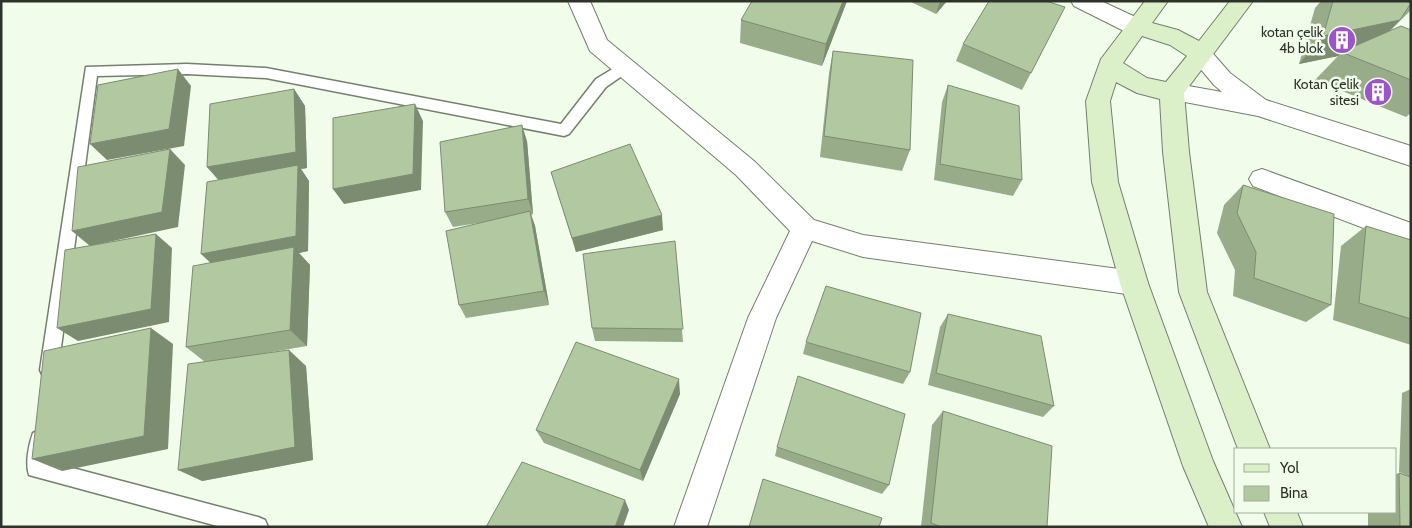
<svg xmlns="http://www.w3.org/2000/svg" width="1412" height="528" font-family="Cabin,sans-serif">
	<style>
		.lines { fill: none; stroke-linecap: round; stroke-linejoin: round }
		.service-casing { stroke: #747f6d; stroke-width: 3 }
		.minor-casing { stroke: #747f6d; stroke-width: 2 }
		.secondary-casing { stroke: #747f6d; stroke-width: 2 }
		.service { fill: #fff; fill-rule: evenodd }
		.minor { fill: #fff; fill-rule: evenodd }
		.secondary { fill: #dbefc9; fill-rule: evenodd }
		.wall { fill: #98ac8a }
		.shaded-wall { fill: #7c8c71 }
		.building { fill: #b1c8a1; stroke: #7c8c71 }
		.labels { text-anchor: middle; stroke-width: 5; stroke-linejoin: round; paint-order: stroke }
		.poi-label { font-size: 14px; fill: #2e322b; stroke: #f1fdea; text-anchor: end }
	</style>
	<rect width="100%" height="100%" fill="#f1fdea"/>
	<g class="lines">
		<defs>
			<g id="service">
				<path d="M624 62 629 63 631 67 629 71 606 87 569 134 564 136 266 78 187 74 97 76 58 370 55 376 49 378 43 376 40 370 86 67 187 64 266 68 561 124 596 79Z"/>
				<path d="M40 430 47 433 49 439 46 461 258 517 265 520 268 527H221L29 475C25 463 29 444 33 433Z"/>
			</g>
			<g id="minor">
				<path d="M568 1H590L607 40 754 161 814 220 863 235 1134 271 1144 274 1148 283 1144 292 1134 295 863 257 812 241 776 318 707 527H674L748 318 790 231 736 175 590 51Z"/>
				<path d="M1071 1H1101L1144 21 1147 27 1144 33 1136 35 1128 33 1074 6Z"/>
				<path d="M1200 46 1208 48 1230 73 1266 100 1411 146V166L1258 116 1164 98 1160 92 1164 86 1172 83 1222 92 1214 85 1188 54 1192 48Z"/>
				<path d="M1262 169 1411 223V246L1253 186 1249 179 1253 172Z"/>
			</g>
			<g id="secondary">
				<path d="M1145 1H1168L1152 23 1178 30 1199 41 1230 1H1253L1184 93 1189 152 1207 292 1270 449H1238L1179 292 1163 152 1160 99 1137 93 1116 82 1110 101 1118 182 1148 283 1213 461 1242 527H1209L1183 466 1120 283 1092 182 1086 101 1101 59ZM1142 36 1170 45 1187 56 1166 82 1147 78 1123 63Z"/>
				<path d="M1264 512H1297L1303 527H1270Z"/>
			</g>
		</defs>
		<!-- service casing -->
		<use href="#service" class="service-casing"/>
		<!-- minor casing -->
		<use href="#minor" class="minor-casing"/>
		<!-- secondary casing -->
		<use href="#secondary" class="secondary-casing"/>
		<!-- service -->
		<use href="#service" class="service"/>
		<!-- minor -->
		<use href="#minor" class="minor"/>
		<!-- secondary -->
		<use href="#secondary" class="secondary"/>
	</g>
	<!-- wall -->
	<g class="wall">
		<path d="M752 1H847L822 66 740 43 741 20Z"/>
		<path d="M909 1H947L936 14Z"/>
		<path d="M1321 1H1411V10L1390 31 1411 30V113L1406 117 1315 80 1338 56 1299 64 1315 8Z"/>
		<path d="M1065 7 1022 90 956 61 963 44Z"/>
		<path d="M833 51 910 150 902 171 820 157 829 73Z"/>
		<path d="M948 85 1022 180 1013 196 934 180 942 102Z"/>
		<path d="M294 89 305 106 307 168 301 169 309 181 308 251 299 253 310 265 307 346 260 354 306 366 313 460 202 481 205 362 186 347 210 263 219 180 207 167Z"/>
		<path d="M527 141 533 214 531 215 535 226 549 305 466 318 459 305 485 222 453 227 445 212Z"/>
		<path d="M551 172 663 230 576 252Z"/>
		<path d="M1243 185 1331 305 1306 322 1233 296 1235 270 1217 233 1224 205Z"/>
		<path d="M1366 226 1411 240V345L1333 320 1341 246Z"/>
		<path d="M675 241 683 342 595 341 592 328Z"/>
		<path d="M948 314 1054 406 1043 417 928 385 940 327Z"/>
		<path d="M806 342 910 372 903 384 803 354Z"/>
		<path d="M1411 389V477L1399 472 1402 393Z"/>
		<path d="M680 394 643 481 544 443 536 430Z"/>
		<path d="M943 411 1047 527H921L932 425Z"/>
		<path d="M777 447 889 485 882 494 775 456Z"/>
		<path d="M1399 473 1411 527H1368V512H1396V474Z"/>
	</g>
	<!-- shaded-wall -->
	<g class="shaded-wall">
		<path d="M843 1H847L822 66 826 44Z"/>
		<path d="M940 1H947L936 14Z"/>
		<path d="M1400 20 1373 48 1341 52 1338 56 1299 64 1323 36Z"/>
		<path d="M178 69 191 86 184 146 107 160 90 144Z"/>
		<path d="M294 89 305 106 307 168 301 169 309 181 308 251 299 253 310 265 307 346 290 330 216 268 201 254 221 183 207 167Z"/>
		<path d="M415 104 423 121 421 190 344 204 333 189Z"/>
		<path d="M522 125 527 141 533 214 528 199Z"/>
		<path d="M170 149 185 165 178 227 90 246 72 231Z"/>
		<path d="M530 211 535 226 549 305 544 291Z"/>
		<path d="M662 215 663 230 576 252 572 238Z"/>
		<path d="M156 234 172 248 169 322 78 341 57 328Z"/>
		<path d="M151 328 173 344 168 449 62 471 32 459Z"/>
		<path d="M289 350 306 366 313 460 202 481 178 470Z"/>
		<path d="M679 379 680 394 643 481 640 470Z"/>
		<path d="M625 500 629 510 623 527H615Z"/>
	</g>
	<!-- building -->
	<g class="building">
		<path d="M752 1H843L826 44 741 20Z"/>
		<path d="M989 1H1046L1065 7 1031 73 963 44Z"/>
		<path d="M1333 1H1406L1411 3 1400 20 1323 36Z"/>
		<path d="M1401 26 1411 30V80L1341 52Z"/>
		<path d="M833 51 913 60 910 150 824 136Z"/>
		<path d="M178 69 169 129 90 144 98 85Z"/>
		<path d="M948 85 1019 106 1022 180 940 164Z"/>
		<path d="M294 89 296 152 207 167 210 104Z"/>
		<path d="M415 104 413 174 333 189V118Z"/>
		<path d="M522 125 528 199 445 212 440 142Z"/>
		<path d="M630 144 662 215 572 238 551 172Z"/>
		<path d="M170 149 162 212 72 231 78 167Z"/>
		<path d="M298 165 296 236 201 254 207 182Z"/>
		<path d="M1243 185 1334 214 1331 305 1254 278 1256 252 1237 213Z"/>
		<path d="M530 211 544 291 459 305 446 231Z"/>
		<path d="M1366 226 1411 240V319L1359 303Z"/>
		<path d="M156 234 151 309 57 328 65 250Z"/>
		<path d="M675 241 683 329 592 328 583 254Z"/>
		<path d="M294 247 290 330 186 347 193 266Z"/>
		<path d="M826 286 921 313 910 372 806 342Z"/>
		<path d="M948 314 1041 336 1054 406 936 373Z"/>
		<path d="M151 328 144 436 32 459 44 351Z"/>
		<path d="M576 342 679 379 640 470 536 430Z"/>
		<path d="M289 350 295 447 178 470 188 364Z"/>
		<path d="M798 376 905 414 889 485 777 447Z"/>
		<path d="M943 411 1052 446 1047 527H942L931 523Z"/>
		<path d="M522 462 625 500 615 527H486Z"/>
		<path d="M1399 473 1411 477V527H1400Z"/>
		<path d="M763 479 882 518 879 527H749Z"/>
	</g>
	<!-- icons -->
	<defs>
		<symbol id="building-disc" viewBox="-11 -11 22 22"><circle r="9.5" fill="#9b55c9" stroke="#f1fdea"/><path d="M-4-6H4V6H1V3H-1V6H-4ZM-2.5-4.3h1.7v1.8h-1.7ZM.8-4.3h1.7v1.8H.8ZM-2.5-1h1.7V.8h-1.7ZM.8-1h1.7V.8H.8Z" fill="#fff"/></symbol>
	</defs>
	<g fill-rule="evenodd">
		<use href="#building-disc" x="1326" y="24" width="32" height="32"/>
		<use href="#building-disc" x="1362" y="76" width="32" height="32"/>
	</g>
	<g class="labels">
		<!-- poi labels -->
		<g class="poi-label">
			<text x="1323" y="37">kotan çelik<tspan x="1323" dy="16">4b blok</tspan></text>
			<text x="1359" y="89">Kotan Çelik<tspan x="1359" dy="16">sitesi</tspan></text>
		</g>
	</g>
	<!-- border -->
	<rect width="1412" height="528" fill="none" stroke="#2e322b" stroke-width="5"/>
	<!-- legend -->
	<rect x="1234" y="448" width="162" height="65" fill="#f1fdea" stroke="#a3ac9e"/>
	<rect x="1244" y="464" width="25" height="8" fill="#dbefc9" stroke="#a3ac9e"/>
	<text x="1280" y="473" font-size="15" fill="#2e322b">Yol</text>
	<rect x="1244" y="486" width="25" height="15" fill="#b1c8a1" stroke="#a3ac9e"/>
	<text x="1280" y="498" font-size="15" fill="#2e322b">Bina</text>
</svg>
